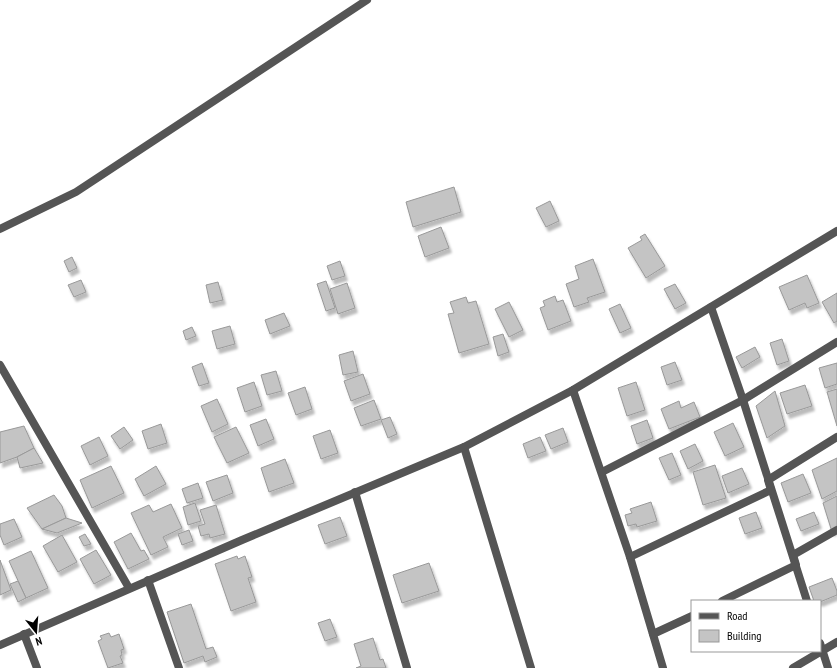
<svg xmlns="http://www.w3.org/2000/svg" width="837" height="668" font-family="'PT Sans Narrow',sans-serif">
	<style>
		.building { fill: #c4c4c4; stroke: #999; filter: url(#shadow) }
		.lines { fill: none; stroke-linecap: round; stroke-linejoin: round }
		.lane { stroke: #555; stroke-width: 8 }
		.street { stroke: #555; stroke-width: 8 }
	</style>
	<defs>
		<filter id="shadow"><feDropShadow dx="2.5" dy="4.5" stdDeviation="1" flood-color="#0004"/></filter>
	</defs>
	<rect width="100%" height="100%" fill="#fff"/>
	<!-- building -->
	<g class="building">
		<path d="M454 187 461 212 413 227 406 202Z"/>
		<path d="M550 201 559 221 546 227 536 208Z"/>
		<path d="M441 227 449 248 425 257 418 236Z"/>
		<path d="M645 234 665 266 646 278 628 248 642 240 640 237Z"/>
		<path d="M72 257 77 268 69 272 64 261Z"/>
		<path d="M593 259 605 292 587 298 589 302 574 307 566 284 579 279 575 266Z"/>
		<path d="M340 261 345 276 332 280 327 266Z"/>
		<path d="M807 275 819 303 807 308 805 303 789 310 779 287Z"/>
		<path d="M81 280 86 292 74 297 68 285Z"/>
		<path d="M326 281 335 308 326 311 317 284Z"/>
		<path d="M218 282 223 300 210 303 206 285Z"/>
		<path d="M347 283 355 308 338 314 330 289Z"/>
		<path d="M675 284 686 303 675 309 664 289Z"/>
		<path d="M837 293V321L834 323 822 302Z"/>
		<path d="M555 296 557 302 563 300 571 321 548 330 540 308 545 306 543 301Z"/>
		<path d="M466 297 468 303 476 301 489 344 459 353 448 314 454 313 450 302Z"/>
		<path d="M509 302 523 330 509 337 495 309Z"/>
		<path d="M620 304 631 328 620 333 609 309Z"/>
		<path d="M284 313 290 326 270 334 265 320Z"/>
		<path d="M230 326 235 344 217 349 212 331Z"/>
		<path d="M192 327 196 336 186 340 183 331Z"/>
		<path d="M503 334 509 352 498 356 493 337Z"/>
		<path d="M782 339 789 361 777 365 770 343Z"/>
		<path d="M755 347 760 357 742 368 736 357Z"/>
		<path d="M353 351 358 372 343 375 339 355Z"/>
		<path d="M675 362 682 380 667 385 661 367Z"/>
		<path d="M202 363 209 383 199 386 192 367Z"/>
		<path d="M837 363V384L825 388 819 368Z"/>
		<path d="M276 371 282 391 267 395 261 375Z"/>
		<path d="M363 374 370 394 351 401 344 381Z"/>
		<path d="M254 382 262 406 245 412 237 388Z"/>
		<path d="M636 382 645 410 627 416 618 388Z"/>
		<path d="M805 385 812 406 787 414 780 393Z"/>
		<path d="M305 387 312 409 296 415 288 393Z"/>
		<path d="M837 389V426L827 392Z"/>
		<path d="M775 391 785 426 767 438 756 406Z"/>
		<path d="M217 399 228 424 212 432 201 406Z"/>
		<path d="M374 400 381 419 361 426 354 408Z"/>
		<path d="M679 401 681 408 694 402 700 417 669 429 661 409Z"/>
		<path d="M390 417 397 434 388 438 381 420Z"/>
		<path d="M266 419 274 439 258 446 250 425Z"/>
		<path d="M647 420 653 438 637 444 631 426Z"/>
		<path d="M733 423 744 447 725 456 714 432Z"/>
		<path d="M161 424 167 443 148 449 142 431Z"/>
		<path d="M24 426 34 448 17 457 0 463V432Z"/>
		<path d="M124 427 133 440 120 449 111 436Z"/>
		<path d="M236 427 249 453 227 463 214 437Z"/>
		<path d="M563 428 568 442 551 449 545 435Z"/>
		<path d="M330 430 338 453 321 459 313 436Z"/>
		<path d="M99 437 108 456 90 465 81 446Z"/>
		<path d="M540 437 546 451 528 458 523 444Z"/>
		<path d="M695 444 703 461 688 469 680 451Z"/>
		<path d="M34 448 43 463 20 468 17 457Z"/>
		<path d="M672 453 681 475 669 480 659 458Z"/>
		<path d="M837 458V491L822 499 812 470Z"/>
		<path d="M285 459 294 483 269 492 261 468Z"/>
		<path d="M715 465 726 498 703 505 693 472Z"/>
		<path d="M111 466 124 493 92 508 80 480Z"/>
		<path d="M156 466 166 484 144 496 135 479Z"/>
		<path d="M742 468 749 484 728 493 722 476Z"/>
		<path d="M803 474 811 493 788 502 781 483Z"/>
		<path d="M227 475 233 493 213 501 206 482Z"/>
		<path d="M198 483 203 498 187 503 182 489Z"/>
		<path d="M54 495 62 506 66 518 42 529 27 508Z"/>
		<path d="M837 496V528L832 532 823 503Z"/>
		<path d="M651 502 657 521 637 527 636 524 628 526 625 515 632 513 630 509Z"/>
		<path d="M195 503 201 521 188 525 183 507Z"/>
		<path d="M171 504 182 528 163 537 168 547 151 555 131 513 149 505 153 512Z"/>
		<path d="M216 505 225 534 210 538 209 534 201 536 198 526 205 524 200 510Z"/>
		<path d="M756 512 762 528 745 534 739 518Z"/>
		<path d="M814 512 819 524 801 531 796 519Z"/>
		<path d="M340 517 347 536 325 544 318 525Z"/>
		<path d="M66 518 82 523 57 533 42 529Z"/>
		<path d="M14 519 22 537 4 545 0 535V524Z"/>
		<path d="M189 530 193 541 182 545 178 534Z"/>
		<path d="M131 533 141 551 144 550 149 559 128 569 114 542Z"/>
		<path d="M85 534 91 544 84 546 79 537Z"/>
		<path d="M62 535 77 562 58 572 43 546Z"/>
		<path d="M96 550 111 575 94 584 80 559Z"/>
		<path d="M31 551 48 588 26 598 9 561Z"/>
		<path d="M237 556 238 559 245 556 252 577 248 578 256 602 231 611 215 564Z"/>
		<path d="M0 560 11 590 0 595Z"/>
		<path d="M429 563 439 591 402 603 393 575Z"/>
		<path d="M832 578 837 591V595L820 602V601H814L809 587Z"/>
		<path d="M18 581 26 598 18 602 10 584Z"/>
		<path d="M191 604 206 649 213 647 217 657 205 662 203 656 184 663 167 612Z"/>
		<path d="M330 619 337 637 325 641 318 623Z"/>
		<path d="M109 633 111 637 119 634 124 649 121 650 122 655 120 656 123 663 108 668 98 641 102 639 100 636Z"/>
		<path d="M373 638 380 660 383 659 386 668H356L361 666 354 644Z"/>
	</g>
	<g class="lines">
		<!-- lane -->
		<path class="lane" d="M0 229 76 192 367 0"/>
		<!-- street -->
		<g class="street">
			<path d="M711 307 743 400 807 601"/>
			<path d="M0 365 129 588"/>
			<path d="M573 390 630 557 663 668"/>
			<path d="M464 447 531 668"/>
			<path d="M602 472 743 400 837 342"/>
			<path d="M355 492 407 668"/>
			<path d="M630 557 771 490 768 480 837 437"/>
			<path d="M148 580 179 668"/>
			<path d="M722 601 796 565 793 555 837 530"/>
			<path d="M24 634 37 668"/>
			<path d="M653 634 692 616"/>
			<path d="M820 643 828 668"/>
			<path d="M0 645 242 540 464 447 573 390 837 231"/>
			<path d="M793 668 837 642"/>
		</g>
	</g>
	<!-- legend -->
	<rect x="691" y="600" width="130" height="52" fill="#ffffff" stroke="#999999"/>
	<rect x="699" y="613" width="20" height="6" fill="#555555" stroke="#999999"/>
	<text x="727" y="620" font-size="12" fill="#000000">Road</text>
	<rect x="699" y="630" width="20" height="12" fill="#c4c4c4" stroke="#999999"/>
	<text x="727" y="640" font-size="12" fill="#000000">Building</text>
	<!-- north arrow -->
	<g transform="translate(36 632) rotate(163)" stroke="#ffffff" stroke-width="3" paint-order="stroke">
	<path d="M0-3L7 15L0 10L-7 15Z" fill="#000000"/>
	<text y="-6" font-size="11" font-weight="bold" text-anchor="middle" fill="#000000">N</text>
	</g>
</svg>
